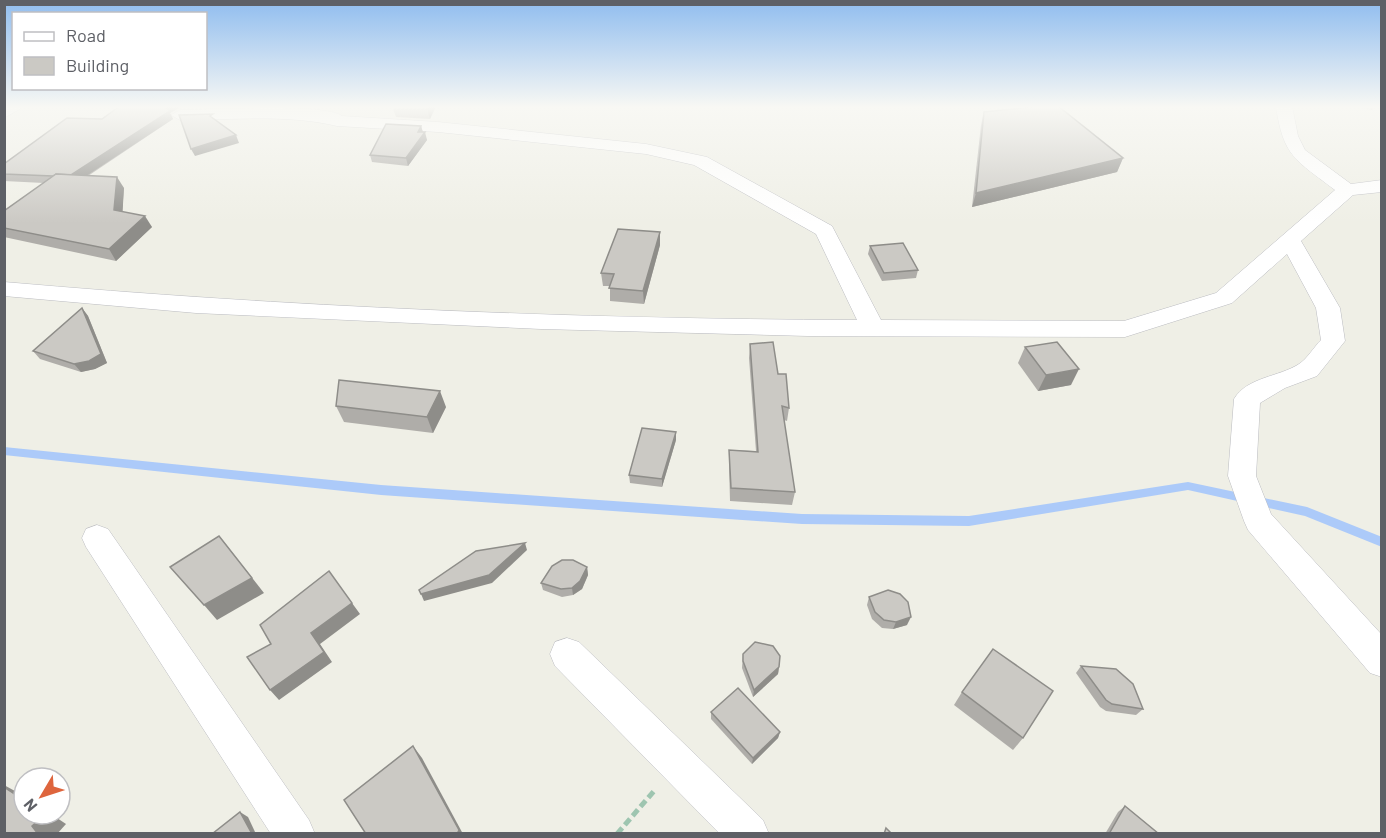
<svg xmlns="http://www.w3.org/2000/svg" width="1386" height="838" font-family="Barlow,sans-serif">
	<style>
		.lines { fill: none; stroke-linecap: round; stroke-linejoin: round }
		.stream { fill: #accaf9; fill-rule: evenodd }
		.street-casing { stroke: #bbbcc1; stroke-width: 1 }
		.path { stroke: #9ec5b0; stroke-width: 5; stroke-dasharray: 8 4; stroke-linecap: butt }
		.street { fill: #fff; fill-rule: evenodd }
		.wall { fill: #afada9 }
		.shaded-wall { fill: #8e8d89 }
		.building { fill: #cbc9c4; stroke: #8e8d89; stroke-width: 1.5 }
	</style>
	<rect width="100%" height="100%" fill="#efefe6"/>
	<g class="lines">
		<!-- stream -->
		<path class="stream" d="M4 447 381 485 802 514 969 516 1188 482 1307 507 1382 537V547L1305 516 1188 490 969 526 802 524 381 495 4 455Z"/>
		<defs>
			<g id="street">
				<path d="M4 106H25L4 118Z"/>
				<path d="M1276 106H1292L1298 136 1305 150 1351 184 1382 180V192L1353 195 1301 241 1340 308 1345 341 1317 376 1285 388 1260 403 1256 476 1271 514 1382 635V677L1370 673 1248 530 1244 521 1228 476 1234 399C1247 377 1279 377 1299 364 1307 359 1314 347 1321 340L1316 308 1287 254 1232 303 1125 337 808 336 541 329 196 313 4 296V282C288 307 573 319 857 320L816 234 694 165 646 154 438 132 337 126C287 114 232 120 180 120L171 115 180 110C208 110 324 103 342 116L438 122 646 144 707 157 832 226 881 320 1124 321 1216 293 1335 190C1296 160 1283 157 1276 106Z"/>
				<path d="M97 525 108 529 309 820 315 834H271L86 547 82 538 86 529Z"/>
				<path d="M567 638 579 642 763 820 769 834H720L555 666 550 654 555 642Z"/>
			</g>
		</defs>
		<!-- street casing -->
		<use href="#street" class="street-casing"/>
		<!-- path -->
		<path class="path" d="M617 834 654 791"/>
		<!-- street -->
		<use href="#street" class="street"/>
	</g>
	<!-- wall -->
	<g class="wall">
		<path d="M120 106H239L179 108 170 113 173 119 88 176 124 188 122 212 152 227 116 261 4 237V211L44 183 4 181V164L102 119Z"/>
		<path d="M392 106H436L430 119 396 117Z"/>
		<path d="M1352 106H1375L1372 110Z"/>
		<path d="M984 112 1123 158 1117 172 972 207 981 125Z"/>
		<path d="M421 126 423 132 427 140 408 166 372 162 370 155Z"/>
		<path d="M660 232V245L644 304 610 301V286H603L601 273Z"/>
		<path d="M870 246 918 270 916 278 882 281 868 254Z"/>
		<path d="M82 308 88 316 107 363 95 369 81 372 40 359 33 351Z"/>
		<path d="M750 344 778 374 789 408 787 421 784 420 795 492 792 505 730 501 729 464V450L756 451 749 358Z"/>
		<path d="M1025 347 1071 385 1038 391 1018 363Z"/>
		<path d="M336 406 446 407 433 433 344 422Z"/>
		<path d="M676 440 662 487 630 483 629 475Z"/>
		<path d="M587 567 588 575 582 589 573 595 562 597 543 590 541 583Z"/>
		<path d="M869 597 907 625 893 629 882 628 872 619 867 605Z"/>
		<path d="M743 654 779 667 778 674 753 697 742 668Z"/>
		<path d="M1081 666 1143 709 1136 715 1106 711 1100 707 1076 673Z"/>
		<path d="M962 692 1023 738 1013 750 954 705Z"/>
		<path d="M711 712 780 732 778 738 752 764 711 719Z"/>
		<path d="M1125 806 1159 834H1105L1118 812Z"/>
	</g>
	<!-- shaded-wall -->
	<g class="shaded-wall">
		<path d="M167 106H178L179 108 170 113 173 119 74 184 69 177Z"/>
		<path d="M426 106H436L430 119Z"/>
		<path d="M421 126 423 133 425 132 427 140 408 166 406 158Z"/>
		<path d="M236 135 239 143 195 156 191 149Z"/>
		<path d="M1123 158 1117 172 972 207 976 193Z"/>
		<path d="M117 177 124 188 122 221 114 210Z"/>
		<path d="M145 216 152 227 116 261 109 249Z"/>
		<path d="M660 232V245L644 304 643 291Z"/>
		<path d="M82 308 88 316 107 363 95 369 81 372 74 364Z"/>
		<path d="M1079 369 1071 385 1038 391 1046 375Z"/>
		<path d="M440 391 446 407 433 433 427 417Z"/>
		<path d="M676 432V440L662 487V479Z"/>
		<path d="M219 536 264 593 217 620 204 605Z"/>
		<path d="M525 543 527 550 492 583 424 601 421 594Z"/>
		<path d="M587 567 588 575 582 589 573 595 572 588Z"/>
		<path d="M352 603 360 614 320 644 332 662 279 700 270 690 311 633Z"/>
		<path d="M911 617 907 625 893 629 896 622Z"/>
		<path d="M779 667 778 674 753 697 754 690Z"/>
		<path d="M780 732 778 738 752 764 753 758Z"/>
		<path d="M413 746 422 758 463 834H457Z"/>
		<path d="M4 785 24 796V800L4 787Z"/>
		<path d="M240 812 248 817 256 834H252Z"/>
		<path d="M45 814H51L66 824 57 834H38L32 826Z"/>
	</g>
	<!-- building -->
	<g class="building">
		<path d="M120 106H167L165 107 170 111 71 175 56 174 53 176 4 174V164L67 118 102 119Z"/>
		<path d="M1041 106H1058L1123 158 976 193 984 112Z"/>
		<path d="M213 114 210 116 236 135 191 149 179 115Z"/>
		<path d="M386 124 421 126 418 132H425L406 158 370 155Z"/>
		<path d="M56 174 117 177 114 210 145 216 109 249 4 228V211Z"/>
		<path d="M618 229 660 232 643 291 609 288 614 274 601 273Z"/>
		<path d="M903 243 918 270 884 273 870 246Z"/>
		<path d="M82 308 101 354 89 361 74 364 33 351Z"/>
		<path d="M773 342 778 374H786L789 408 782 406 795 492 731 488 729 450 758 452 750 344Z"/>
		<path d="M1057 342 1079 369 1046 375 1025 347Z"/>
		<path d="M339 380 440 391 427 417 336 406Z"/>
		<path d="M642 428 676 432 662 479 629 475Z"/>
		<path d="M219 536 252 578 204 605 170 567Z"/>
		<path d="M525 543 489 575 421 594 419 590 476 551Z"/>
		<path d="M562 560H573L587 567 580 581 572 588 561 589 541 583 552 566Z"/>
		<path d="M329 571 352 603 311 633 324 652 270 690 247 657 271 644 260 625Z"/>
		<path d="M888 590 900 594 908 602 911 617 896 622 884 620 875 612 869 597Z"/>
		<path d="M755 642 773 646 780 656 779 667 754 690 743 661V654Z"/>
		<path d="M993 649 1053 691 1023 738 962 692Z"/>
		<path d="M1081 666 1116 669 1133 684 1143 709 1112 704 1106 700Z"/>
		<path d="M738 688 780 732 753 758 711 712Z"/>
		<path d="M413 746 459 830 457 834H366L344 800Z"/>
		<path d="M4 787 24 800V814H45L32 826 38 834H4Z"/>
		<path d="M1125 806 1159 834H1109Z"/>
		<path d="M240 812 252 834H212Z"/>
		<path d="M886 828 892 834H884Z"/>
	</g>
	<!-- sky -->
	<linearGradient id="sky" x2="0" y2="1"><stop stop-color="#90bdef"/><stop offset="0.48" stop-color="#f8f8f4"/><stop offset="1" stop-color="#f8f8f4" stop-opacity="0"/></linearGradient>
	<rect width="1386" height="223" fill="url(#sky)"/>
	<!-- border -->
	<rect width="1386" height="838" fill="none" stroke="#5e6066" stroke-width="12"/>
	<!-- legend -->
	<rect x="12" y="12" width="195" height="78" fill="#ffffff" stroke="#bfbfc2" stroke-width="1.5"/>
	<rect x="24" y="32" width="30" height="9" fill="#ffffff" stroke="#bfbfc2" stroke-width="1.5"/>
	<text x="66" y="42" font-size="18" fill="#5e6066">Road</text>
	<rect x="24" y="57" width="30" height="18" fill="#cbc9c4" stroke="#bfbfc2" stroke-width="1.5"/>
	<text x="66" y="72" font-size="18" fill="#5e6066">Building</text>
	<!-- north arrow -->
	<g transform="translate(42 796) rotate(231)"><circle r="28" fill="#ffffff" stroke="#bfbfc2" stroke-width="1.5"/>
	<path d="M0-4.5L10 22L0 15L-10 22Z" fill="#de653d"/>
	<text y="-9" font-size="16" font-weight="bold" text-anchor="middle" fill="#5e6066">N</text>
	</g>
</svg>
